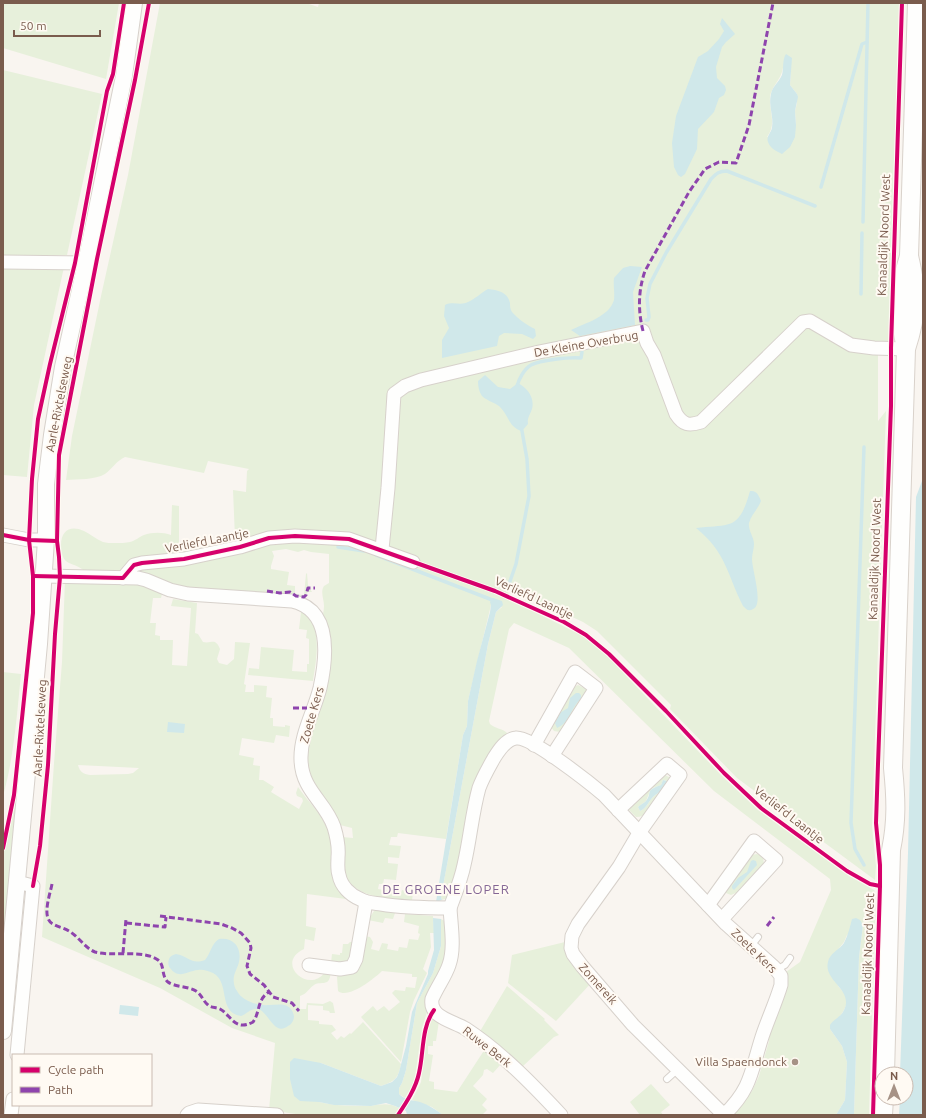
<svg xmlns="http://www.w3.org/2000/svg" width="926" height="1118" font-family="Ubuntu,sans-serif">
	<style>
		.green { fill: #e7f0db; fill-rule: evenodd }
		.water { fill: #d0e8ea }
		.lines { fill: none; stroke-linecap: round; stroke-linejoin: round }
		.stream { stroke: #d0e8ea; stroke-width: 3.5 }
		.service-casing { stroke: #d7d1cb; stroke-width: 8 }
		.minor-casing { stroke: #d7d1cb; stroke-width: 15 }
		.tertiary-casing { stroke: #d7d1cb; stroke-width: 18 }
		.secondary-casing { stroke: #d9d2cb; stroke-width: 20 }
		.service { stroke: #fefefd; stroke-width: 6 }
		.minor { stroke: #fefefd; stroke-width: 13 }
		.tertiary { stroke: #fefefd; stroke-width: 16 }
		.secondary { stroke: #fefefd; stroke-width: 18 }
		.quiet { stroke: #8e44ad; stroke-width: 3; stroke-dasharray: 6 3; stroke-linecap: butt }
		.cycleway-casing { stroke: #fffaf3; stroke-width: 6 }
		.cycleway { stroke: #d6006c; stroke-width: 4 }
		.poi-dot { fill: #a69286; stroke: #fffaf3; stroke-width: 1.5 }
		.labels { text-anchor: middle; stroke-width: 4; stroke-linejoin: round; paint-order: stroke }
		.street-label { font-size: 12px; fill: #7a5c4d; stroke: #fffaf3 }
		.poi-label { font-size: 12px; fill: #7a5c4d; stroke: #fffaf3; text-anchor: end }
		.neighbourhood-label { font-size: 13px; letter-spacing: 1px; fill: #846695; stroke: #fffaf3 }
	</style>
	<rect width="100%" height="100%" fill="#f9f5f0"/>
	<!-- green -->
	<g class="green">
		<path d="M3 3H119L106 79 3 48Z"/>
		<path d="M160 3H306L318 7 319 3H899L888 342H878V421L886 411 872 826 876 866 875 880 737 778 670 709 671 705 597 631 583 622 510 588 507 598 583 636 608 657 721 775 758 810 849 876 874 890 876 893 869 1115H854L859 957 863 925 847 935 844 942 836 952C836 962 835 973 837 983 838 988 844 991 846 996 850 1008 836 1020 830 1029L842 1046 847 1062 845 1100 836 1115H728L752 1091 759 1076 769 1041 768 1029 786 972 800 962 831 890 830 879 714 791 569 648 514 623 509 629 489 721 490 724C495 729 503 728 508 734L500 743 448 898 442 900 441 897 488 644 496 612 502 607 491 605 468 701 467 726 463 735 446 839 398 833 397 837H391L389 845 401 846 399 858 388 857V863L398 864 396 880 384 879 383 884H379L378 889 401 893 402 890 413 892 412 901C388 898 353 899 344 872 341 862 343 848 342 837L353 838 352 828 340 825C332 802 310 790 307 764 304 733 328 703 329 672 330 658 329 643 328 629 328 624 323 620 323 615 323 613 324 609 324 606 324 599 320 592 324 586L329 583V554L311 552 304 550 298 552 286 549 272 551 274 556 271 566V569L289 572 287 585 295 586V594L304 595 306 574 307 573 308 585 312 592H308L303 598 205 590 171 585 161 579 147 575 85 571C71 560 62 568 61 545 61 530 71 525 84 531 90 534 96 539 103 542 106 543 111 543 115 543 120 543 126 543 130 542 135 541 139 537 144 535 152 532 163 532 171 535L172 505 179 506V553L228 541 235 538 233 490 246 492 247 471 249 469 208 461 204 473 125 457C116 461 112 469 105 474 95 480 78 479 66 480L72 436 101 296 128 175ZM783 68 791 70 790 85 797 94V103L795 111 796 125 767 137C777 124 769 111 770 97 771 87 781 80 783 68Z"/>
		<path d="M3 70 102 94 67 255 3 256Z"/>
		<path d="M3 267H64L34 405 27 477 3 475Z"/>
		<path d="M65 579C97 580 135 576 162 594L161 598H153L150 623H156L155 635 160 636V640H173L172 665 187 666 191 608 171 606 173 599 197 603 195 633 198 634 203 642C212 644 215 637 220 649L217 659 219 663 227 665 234 659 235 642 250 643 244 684 246 685 245 692H254V685L267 686 266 697 272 698 270 718H273V726L285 727V725L290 726 289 737 276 735 274 743 242 738 239 755 254 758 253 765 260 766 259 780H263L274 787 271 792 299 809 303 801 302 798 297 796 296 793 298 787C309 803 323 815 329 833 336 859 322 875 346 897V899L307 894 306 926 316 928 314 941 305 939 304 949C274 963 309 995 325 972L331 973C330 976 330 980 327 982 323 984 318 982 314 985 308 989 307 994 300 996V1009H306L307 1003 323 1004 330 1001 333 1003 335 1013H330L329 1011 323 1010V1006L308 1005V1020L319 1021V1024L332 1025 336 1030 331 1033 337 1040 341 1036 344 1038 350 1033 351 1034 363 1022 401 1064C398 1079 395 1081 381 1086L321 1063 319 1102C335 1106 352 1106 369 1106 380 1105 388 1102 399 1108L395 1115H302L269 1110 275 1043 232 1028 160 988 42 937 54 763 62 662ZM78 765 139 768 133 773 128 774 90 775C83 774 80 772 78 765Z"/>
		<path d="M301 612C324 622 316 661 313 681L248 675 249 668 259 669 261 647 294 650 292 671 307 672V664H309V639L306 638 307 630 299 629Z"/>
		<path d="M3 672 21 674C17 714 14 757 3 796Z"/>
		<path d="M578 685 586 689 587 691 560 732 554 731 551 727 572 688Z"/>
		<path d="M662 775H665L671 778C671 785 654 808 648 813 644 815 641 817 636 817L629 810 631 803 659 777ZM663 780 667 781C667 791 659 791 653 797 648 802 647 808 640 811L638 807 646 801 650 791 653 788 661 785Z"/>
		<path d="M18 801 3 949V845L11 817Z"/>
		<path d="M757 854 763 857 764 864 738 892 731 895 726 893 725 892 751 855Z"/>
		<path d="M382 910 395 913 393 919 385 918 383 923 368 920 374 911Z"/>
		<path d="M405 914 433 916 434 933H430L431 947 423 969 427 973 414 1000 410 1012 401 1062 361 1017 373 1006 377 1011 384 1006 389 1011 400 1002 392 993 395 990 405 991 406 987 415 988 417 977H412V974L382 971C376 977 348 1000 338 991L337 977 339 973H344L364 936 370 937 373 942 371 949 379 951 382 943 388 944 387 949 398 951 399 947 407 948 409 939 418 940 420 934 418 933 419 926 404 922Z"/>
		<path d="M441 919 446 922 447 942 445 955 422 1028 415 1077 412 1086 405 1098 399 1094V1088L402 1083 406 1070 417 1003 433 973 441 946Z"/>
		<path d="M569 941 592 982 556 1021 508 983 512 955Z"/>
		<path d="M350 942H356L347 964 331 963 332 954 340 955V953H342L343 944H348Z"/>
		<path d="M507 986 545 1019 544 1020 559 1035 554 1037 522 1067 479 1033Z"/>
		<path d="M433 1017 439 1021 436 1041H433V1046H428V1054L433 1055 429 1081 434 1082V1089L457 1092 485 1049 501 1064 493 1073 487 1069 484 1070 483 1075 473 1086 487 1099 482 1105 487 1110 482 1115H443L432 1107 412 1100 421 1082 428 1024 430 1019Z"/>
		<path d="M651 1084 670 1105 661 1112 663 1115H640L630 1102Z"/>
	</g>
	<!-- water -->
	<g class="water">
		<path d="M722 18 735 34 726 42 722 47 716 67 717 78 725 86 726 90 724 95 719 98 714 112 698 129 697 149 685 174 681 177 678 175 674 167 672 143 676 116 698 57 708 51 719 39 724 31 720 24Z"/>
		<path d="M786 54 792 58 790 85 797 94 798 97 795 111 796 125 795 137 790 147 782 154C776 151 770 148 768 142 766 136 771 133 772 128 774 116 768 105 771 94 772 87 779 82 782 75 784 68 782 60 786 54Z"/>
		<path d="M630 266 642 267 633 292 635 325 580 336 571 330C585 323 609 317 614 300 615 293 613 284 614 278L623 268Z"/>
		<path d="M488 289C497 290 508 292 510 303 510 306 510 309 512 312 518 319 527 325 535 329L536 336 533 339 522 334 504 333 499 336 497 346 442 358V340L449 328 444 316 445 305C453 301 461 306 468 302 475 299 481 293 488 289Z"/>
		<path d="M485 375 498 387 510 389 518 383C527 388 535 397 532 409 530 415 527 418 528 424L522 431C508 427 509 415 499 406 494 402 487 401 482 396 479 392 478 386 478 381Z"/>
		<path d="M922 428H923V1115H899L900 1098H906V1074H900L908 853 916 497 922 481Z"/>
		<path d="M750 491C757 490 759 496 761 501 758 509 751 515 749 523 748 531 754 537 754 544 754 549 752 554 752 559 752 570 764 605 753 609 749 612 746 609 743 606 727 574 726 552 696 528 730 524 739 531 750 491Z"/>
		<path d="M493 598 502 601 503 605 496 612 488 644 441 897 442 900 436 902 463 735 467 726 468 701 477 661 490 612 491 605 490 602Z"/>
		<path d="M576 693H579L581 695V699C570 708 571 722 557 728L555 723 558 714 568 708 570 698Z"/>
		<path d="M168 722 185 724 184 733 167 732Z"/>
		<path d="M663 780 667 781C666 791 659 791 653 797 648 802 647 808 640 811L638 807C640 805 644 803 646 801 653 792 644 791 661 785Z"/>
		<path d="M753 860 756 861 757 865 734 890 732 888V886L738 878 747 872 751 861Z"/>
		<path d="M433 918 441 919V946L433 973 417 1003 406 1070 402 1083 399 1088V1094C405 1100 412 1100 420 1102 429 1105 436 1110 443 1115H407L406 1111 395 1106 386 1103 371 1106 334 1105 319 1102 300 1101 294 1096 290 1079V1062L294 1058 321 1063 381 1086 392 1082 397 1077 399 1072 406 1046 412 1012 428 974V971L434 950Z"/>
		<path d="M856 918 860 920 863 925 859 957 854 1115H836L845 1100 847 1062 842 1046 830 1029V1025C833 1020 840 1017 843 1012 856 990 823 982 828 962 829 954 840 949 844 943 848 935 850 927 852 919Z"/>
		<path d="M219 939C234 937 242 948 239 962 238 967 235 971 234 976 233 981 234 987 237 991 242 1001 258 1006 269 1005 274 1005 280 1004 284 1005 290 1006 293 1011 294 1016 294 1020 292 1024 288 1026 274 1037 269 1012 258 1009 250 1008 247 1014 241 1016 217 1012 231 983 213 973 208 971 203 969 198 970 187 971 179 980 170 968 168 966 168 962 169 959 170 956 173 955 176 954 188 956 191 965 205 960 211 953 211 944 219 939Z"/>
		<path d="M120 1005 139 1007 138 1016 119 1014Z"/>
	</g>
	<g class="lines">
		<!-- stream -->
		<g class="stream">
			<path d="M821 187 862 44 867 42"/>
			<path d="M863 222 868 3"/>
			<path d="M861 294 862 233"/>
			<path d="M646 320H648L649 317 647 298 650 284 666 253 711 179C717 173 719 171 727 171L815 206"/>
			<path d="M517 386C519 379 524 369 531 365 540 360 570 357 581 358L582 352"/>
			<path d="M338 547 364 551"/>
			<path d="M376 555 495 601"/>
			<path d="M508 587 516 564 529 496 527 459 522 431 521 427"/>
			<path d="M864 865 855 849 851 823 864 447"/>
		</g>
		<defs>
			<g id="service">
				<path d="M751 946 758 937"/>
				<path d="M776 970 785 965 790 958"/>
				<path d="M667 1079 677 1070"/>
			</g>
			<g id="minor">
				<path d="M3 262 86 263"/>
				<path d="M3 535 29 540H46"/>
				<path d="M382 549 388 488 394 394 405 386 421 380 539 352 643 331 647 343 654 355 676 414C683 425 689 426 701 422L803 322 810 321 851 345 874 348 906 349"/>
				<path d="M44 576 138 578 146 580 170 590 188 594 292 601C332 610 327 656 320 688 314 712 300 735 301 760 302 791 325 801 334 827 337 837 339 847 338 857 338 863 337 869 339 875 341 886 350 895 360 899 366 903 374 903 381 904 404 908 427 908 450 908 455 894 461 880 464 865 470 840 472 813 479 788 483 777 489 767 494 758 499 750 506 739 516 738 531 736 591 784 604 795L726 924 774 967 781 976V985C776 1002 768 1019 762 1037 751 1071 752 1088 724 1115"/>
				<path d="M123 578 134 565 142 563 184 559 240 547 269 538 295 536 349 539 413 562"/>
				<path d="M534 745 575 672 596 688 552 756"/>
				<path d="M618 810 667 764 680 775 639 833 619 867 578 924 572 936 571 948 573 954 582 966 633 1025 724 1115"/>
				<path d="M17 882 33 886 17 1055"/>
				<path d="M708 905 754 841 776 860 722 919"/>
				<path d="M450 908C451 927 455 948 449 965 445 977 437 987 432 999 429 1018 454 1021 466 1029 501 1052 532 1084 561 1115"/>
				<path d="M309 965 340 969 352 967 356 959 366 902"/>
				<path d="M11 1115 13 1099"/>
				<path d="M187 1115 189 1113 198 1110 277 1115"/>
			</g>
			<path id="tertiary" d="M3 1031 39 644 46 540V484L52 435 63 367 86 263 124 76 134 3"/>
			<g id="secondary">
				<path d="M905 344C901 325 899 300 902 281 904 272 907 264 909 256L917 3"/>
				<path d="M885 1074 891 850C897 821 896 798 893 768L906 349C918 312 918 293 909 256"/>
				<path d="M883 1115 884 1098"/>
			</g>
		</defs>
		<!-- service casing -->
		<use href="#service" class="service-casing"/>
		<!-- minor casing -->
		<use href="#minor" class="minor-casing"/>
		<!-- tertiary casing -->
		<use href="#tertiary" class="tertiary-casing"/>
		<!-- secondary casing -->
		<use href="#secondary" class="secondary-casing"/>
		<!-- service -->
		<use href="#service" class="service"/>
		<!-- minor -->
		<use href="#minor" class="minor"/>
		<!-- tertiary -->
		<use href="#tertiary" class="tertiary"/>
		<!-- secondary -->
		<use href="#secondary" class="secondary"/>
		<!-- quiet -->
		<g class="quiet">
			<path d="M643 331C638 311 638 291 645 271L689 192 705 169 719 162 736 163 749 125 773 3"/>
			<path d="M267 591 280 593 290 592 296 596 304 597 306 595 308 588H315"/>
			<path d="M293 708H307"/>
			<path d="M52 884C50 895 41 918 53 924 58 927 64 928 69 931 79 937 85 948 95 952 113 957 143 949 158 960 165 965 161 976 168 982 174 987 188 986 196 991 202 995 203 1001 208 1005 211 1008 216 1007 220 1009 231 1015 235 1032 253 1022 260 1013 257 999 269 992"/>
			<path d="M160 916 221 924 232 928 241 933 250 943 251 948 247 966 250 974 264 985 273 997 292 1003 299 1011"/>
			<path d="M126 923 165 927 166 917"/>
			<path d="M767 926 774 917"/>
			<path d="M123 953 126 919"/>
		</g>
		<defs>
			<g id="cycleway">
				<path d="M3 535 29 540 57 541"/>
				<path d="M33 576 123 578 134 565 142 563 184 559 240 547 269 538 295 536 349 539 495 591 564 622 586 635 609 654 666 711 724 773 761 808 847 871 870 884 880 886"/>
				<path d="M3 848 14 795 33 613V576L29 540 32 479 38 419 50 364 75 263 107 91 113 74 124 3"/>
				<path d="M33 886 40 846 48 765 55 634 60 577 59 557 57 541 59 455 97 259 135 80 149 3"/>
				<path d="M398 1115C406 1103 416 1088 419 1073 424 1052 421 1028 434 1010"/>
				<path d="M873 1115 880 886V865L876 823 878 764 891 406V348L902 3"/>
			</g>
		</defs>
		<!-- cycleway casing -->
		<use href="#cycleway" class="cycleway-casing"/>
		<!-- cycleway -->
		<use href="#cycleway" class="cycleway"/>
	</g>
	<!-- markers -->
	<circle class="poi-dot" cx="795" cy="1062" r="4"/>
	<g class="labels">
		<!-- street labels -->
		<g class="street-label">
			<text transform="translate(884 235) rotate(-88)" y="4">Kanaaldijk Noord West</text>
			<text transform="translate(586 344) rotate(-10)" y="4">De Kleine Overbrug</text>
			<text transform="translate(59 404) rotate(-79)" y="4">Aarle-Rixtelseweg</text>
			<text transform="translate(207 541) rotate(-11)" y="4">Verliefd Laantje</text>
			<text transform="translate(875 559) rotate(-88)" y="4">Kanaaldijk Noord West</text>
			<text transform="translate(534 598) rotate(25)" y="4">Verliefd Laantje</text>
			<text transform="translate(312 715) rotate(-74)" y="4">Zoete Kers</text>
			<text transform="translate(40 728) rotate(-87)" y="4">Aarle-Rixtelseweg</text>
			<text transform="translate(789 815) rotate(38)" y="4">Verliefd Laantje</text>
			<text transform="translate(754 951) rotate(44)" y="4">Zoete Kers</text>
			<text transform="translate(868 954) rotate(-88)" y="4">Kanaaldijk Noord West</text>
			<text transform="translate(598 984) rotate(48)" y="4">Zomereik</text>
			<text transform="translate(487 1047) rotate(38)" y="4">Ruwe Berk</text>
		</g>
		<!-- poi labels -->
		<g class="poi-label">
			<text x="787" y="1066">Villa Spaendonck</text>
		</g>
		<!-- neighbourhood labels -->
		<g class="neighbourhood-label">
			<text x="446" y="894">DE GROENE LOPER</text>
		</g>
	</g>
	<!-- border -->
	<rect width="926" height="1118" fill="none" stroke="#7a5c4d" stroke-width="8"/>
	<!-- legend -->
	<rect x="12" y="1054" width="140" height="52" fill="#fffaf3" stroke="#cabbb1"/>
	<rect x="20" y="1067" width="20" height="6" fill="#d6006c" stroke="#cabbb1"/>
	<text x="48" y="1074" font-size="12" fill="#7a5c4d">Cycle path</text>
	<rect x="20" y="1087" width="20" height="6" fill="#8e44ad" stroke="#cabbb1"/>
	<text x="48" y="1094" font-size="12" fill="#7a5c4d">Path</text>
	<!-- north arrow -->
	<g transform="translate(894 1086)"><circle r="19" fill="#fffaf3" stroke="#cabbb1"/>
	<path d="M0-3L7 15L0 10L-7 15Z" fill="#a69286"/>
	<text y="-6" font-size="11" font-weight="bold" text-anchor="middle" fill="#7a5c4d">N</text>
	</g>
	<!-- scale -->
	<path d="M14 30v6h86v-6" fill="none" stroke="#7a5c4d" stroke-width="2"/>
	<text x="20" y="30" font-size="12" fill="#7a5c4d" stroke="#fffaf3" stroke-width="3" paint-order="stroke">50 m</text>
</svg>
